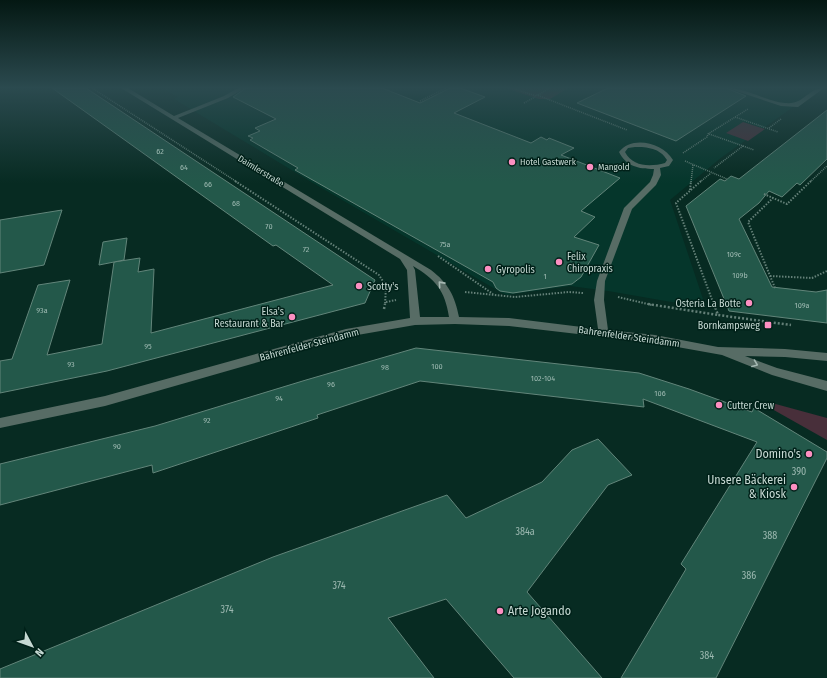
<svg xmlns="http://www.w3.org/2000/svg" width="827" height="678" font-family="'Fira Sans Condensed',sans-serif">
	<style>
		.built { fill: #05362b }
		.green { fill: #482f3a }
		.building { fill: #23584a; stroke: #62857a }
		.lines { fill: none; stroke-linecap: round; stroke-linejoin: round }
		.path-far2 { stroke: #648078; stroke-width: 1.5; stroke-dasharray: 1 1; stroke-linecap: butt }
		.path-far1 { stroke: #648078; stroke-width: 2; stroke-dasharray: 1.5 1.5; stroke-linecap: butt }
		.path { stroke: #648078; stroke-width: 2.5; stroke-dasharray: 2 2; stroke-linecap: butt }
		.minor { fill: #576c65; fill-rule: evenodd }
		.oneway { stroke: #a5b8b2 }
		.poi-dot { fill: #fc8fc1; stroke: #002119; stroke-width: 1.5 }
		.labels { text-anchor: middle; stroke-width: 3; stroke-linejoin: round; paint-order: stroke }
		.number-label { font-size: 8px; fill: #9db9b1 }
		.far-poi-label { font-size: 9px; fill: #c6d9d3; stroke: #002119; text-anchor: start }
		.far-street-label { font-size: 9px; fill: #c6d9d3; stroke: #002119 }
		.poi-label { font-size: 10px; fill: #c6d9d3; stroke: #002119; text-anchor: start }
		.street-label { font-size: 10px; fill: #c6d9d3; stroke: #002119 }
		.near-number-label { font-size: 10px; fill: #9db9b1 }
		.near-poi-label { font-size: 12px; fill: #c6d9d3; stroke: #002119; text-anchor: end }
	</style>
	<rect width="100%" height="100%" fill="#072b22"/>
	<!-- built -->
	<path class="built" d="M162 88H816L789 110 722 157 670 200 706 308 608 291 570 286 507 295 502 293 313 183 174 99 178 97Z"/>
	<!-- green -->
	<g class="green">
		<path d="M505 88H568L550 99H539Z"/>
		<path d="M743 122 765 129 748 141 726 133Z"/>
		<path d="M772 403 827 418V440L772 409 770 404Z"/>
	</g>
	<!-- building -->
	<g class="building">
		<path d="M52 88H86L375 280 365 303 107 371 0 393V361L12 359 38 285 70 280 47 355 102 344 114 262 140 258 138 272 154 269 151 333 333 285 276 245 273 246Z"/>
		<path d="M246 88H382L420 103 450 88H460L485 97 454 113 531 143 541 137 547 140 549 138 574 148 561 155 620 178 581 211 595 217 574 237 599 245 581 277 572 284 513 293 500 291 496 288 493 282 295 170 298 168 250 140 253 138 248 136 260 131 255 128 276 119 233 97Z"/>
		<path d="M608 88H726L746 96 676 141 577 103Z"/>
		<path d="M827 110V159L800 185 797 183 782 197 769 191 759 203 739 219 772 287 816 292 827 290V323L729 311 686 206 720 179 725 181 731 176 739 179Z"/>
		<path d="M62 210 44 265 0 273V220Z"/>
		<path d="M127 238 124 260 99 265 103 242Z"/>
		<path d="M416 348 639 373 689 389 752 412 754 408 827 452V458L716 678H621L686 569 681 564 757 442 643 399 644 407 420 381 317 415 318 418 153 473 152 465 0 505V464L155 426 306 380Z"/>
		<path d="M598 439 632 475 608 485 527 592 602 678H514L446 599 388 618 434 678H0V669L273 557 447 495 466 518 542 482 572 450Z"/>
	</g>
	<g class="lines">
		<!-- path-far2 -->
		<g class="path-far2">
			<path d="M92 88 237 182"/>
			<path d="M512 88 536 96 537 95 627 130"/>
			<path d="M538 95 550 88"/>
			<path d="M420 101 446 88"/>
			<path d="M524 103 535 97"/>
			<path d="M735 117 778 132"/>
			<path d="M769 128 781 119"/>
			<path d="M709 134 743 146 714 168"/>
			<path d="M743 146 754 150"/>
			<path d="M683 153 707 137 708 134 748 109"/>
			<path d="M685 161 727 179"/>
			<path d="M691 182 693 165"/>
			<path d="M700 182 711 173"/>
			<path d="M810 182 827 166"/>
		</g>
		<!-- path-far1 -->
		<g class="path-far1">
			<path d="M235 181 379 275 386 286 385 305"/>
			<path d="M701 181 676 203 714 305"/>
			<path d="M690 190 691 181"/>
			<path d="M764 194 773 198"/>
			<path d="M438 256 493 294"/>
			<path d="M770 276 812 278 827 271"/>
			<path d="M775 288 748 222 773 198 787 204 811 181"/>
			<path d="M465 292 515 297 569 292 583 293"/>
			<path d="M618 297 652 305"/>
			<path d="M386 302 396 300"/>
		</g>
		<!-- path -->
		<g class="path">
			<path d="M648 304 718 315"/>
			<path d="M714 304 718 315 791 325"/>
			<path d="M384 309 385 304"/>
		</g>
		<!-- minor -->
		<g class="minor">
			<path d="M121 88H128L174 116 224 96 238 88H245L228 98 178 118 431 270C448 283 455 296 459 317L509 318 598 329 594 300 597 281 624 208 650 182 653 175 654 169C638 169 626 166 619 152 632 135 663 143 673 160L669 166 660 168 661 175 656 185 632 209 605 281 604 300 608 330 655 335 718 347 785 349 827 353V361L785 357 745 356 777 368 827 381V391L772 375 722 355 655 343 509 326 455 324 415 325 346 337 105 406 0 428V418L105 396 346 329 410 318 407 270 400 259ZM635 147C647 147 660 148 667 160L665 163C650 167 633 167 625 152L628 148ZM413 266C435 279 445 290 449 317H420L415 270Z"/>
			<path d="M727 88C747 88 765 101 785 103 805 105 807 88 824 88L798 107 781 106Z"/>
		</g>
	</g>
	<!-- one-way arrows -->
	<defs><path id="oneway-chevron" d="M-2-3.5L2.5 0L-2 3.5" fill="none" stroke-width="1.6" stroke-linecap="round" stroke-linejoin="round"/></defs>
	<g class="oneway">
		<use href="#oneway-chevron" transform="translate(441 284) rotate(-132)"/>
		<use href="#oneway-chevron" transform="translate(755 364) rotate(21)"/>
	</g>
	<!-- sky -->
	<linearGradient id="sky" x2="0" y2="1"><stop stop-color="#041813"/><stop offset="0.48" stop-color="#2b4a4f"/><stop offset="1" stop-color="#2b4a4f" stop-opacity="0"/></linearGradient>
	<rect width="827" height="183" fill="url(#sky)"/>
	<!-- markers -->
	<g class="poi-dot">
		<circle cx="512" cy="162" r="4"/>
		<circle cx="590" cy="167" r="4"/>
		<circle cx="559" cy="262" r="4"/>
		<circle cx="488" cy="269" r="4"/>
		<circle cx="359" cy="286" r="4"/>
		<circle cx="749" cy="303" r="4"/>
		<circle cx="292" cy="317" r="4"/>
		<rect x="764" y="321" width="8" height="8" rx="2"/>
		<circle cx="719" cy="405" r="4"/>
		<circle cx="809" cy="454" r="4"/>
		<circle cx="794" cy="487" r="4"/>
		<circle cx="500" cy="611" r="4"/>
	</g>
	<g class="labels">
		<!-- number labels -->
		<g class="number-label">
			<text x="160" y="154">62</text>
			<text x="184" y="170">64</text>
			<text x="208" y="187">66</text>
			<text x="236" y="206">68</text>
			<text x="269" y="229">70</text>
			<text x="445" y="247">75a</text>
			<text x="306" y="252">72</text>
			<text x="734" y="257">109c</text>
			<text x="740" y="278">109b</text>
			<text x="545" y="279">1</text>
			<text x="802" y="308">109a</text>
			<text x="42" y="313">93a</text>
			<text x="148" y="349">95</text>
			<text x="71" y="367">93</text>
			<text x="437" y="369">100</text>
			<text x="385" y="370">98</text>
			<text x="543" y="381">102-104</text>
			<text x="331" y="387">96</text>
			<text x="660" y="396">106</text>
			<text x="279" y="401">94</text>
			<text x="207" y="423">92</text>
			<text x="117" y="449">90</text>
		</g>
		<!-- far-poi labels -->
		<g class="far-poi-label">
			<text x="520" y="165">Hotel Gastwerk</text>
			<text x="598" y="170">Mangold</text>
		</g>
		<!-- far-street labels -->
		<g class="far-street-label">
			<text transform="translate(261 171) rotate(31)" y="3">Daimlerstraße</text>
		</g>
		<!-- poi labels -->
		<g class="poi-label">
			<text x="567" y="260">Felix<tspan x="567" dy="12">Chiropraxis</tspan></text>
			<text x="496" y="273">Gyropolis</text>
			<text x="367" y="290">Scotty's</text>
			<text x="741" y="307" text-anchor="end">Osteria La Botte</text>
			<text x="284" y="315" text-anchor="end">Elsa's<tspan x="284" dy="12">Restaurant &amp; Bar</tspan></text>
			<text x="760" y="329" text-anchor="end">Bornkampsweg</text>
			<text x="727" y="409">Cutter Crew</text>
		</g>
		<!-- street labels -->
		<g class="street-label">
			<text transform="translate(629 336) rotate(8)" y="4">Bahrenfelder Steindamm</text>
			<text transform="translate(309 344) rotate(-15)" y="4">Bahrenfelder Steindamm</text>
		</g>
		<!-- near-number labels -->
		<g class="near-number-label">
			<text x="799" y="475">390</text>
			<text x="525" y="535">384a</text>
			<text x="770" y="539">388</text>
			<text x="749" y="579">386</text>
			<text x="339" y="589">374</text>
			<text x="227" y="613">374</text>
			<text x="707" y="659">384</text>
		</g>
		<!-- near-poi labels -->
		<g class="near-poi-label">
			<text x="801" y="458">Domino's</text>
			<text x="786" y="484">Unsere Bäckerei<tspan x="786" dy="14">&amp; Kiosk</tspan></text>
			<text x="508" y="615" text-anchor="start">Arte Jogando</text>
		</g>
	</g>
	<!-- north arrow -->
	<g transform="translate(32 646) rotate(131)" stroke="#002119" stroke-width="3" paint-order="stroke">
	<path d="M0-3L7 15L0 10L-7 15Z" fill="#c6d9d3"/>
	<text y="-6" font-size="11" font-weight="bold" text-anchor="middle" fill="#c6d9d3">N</text>
	</g>
</svg>
